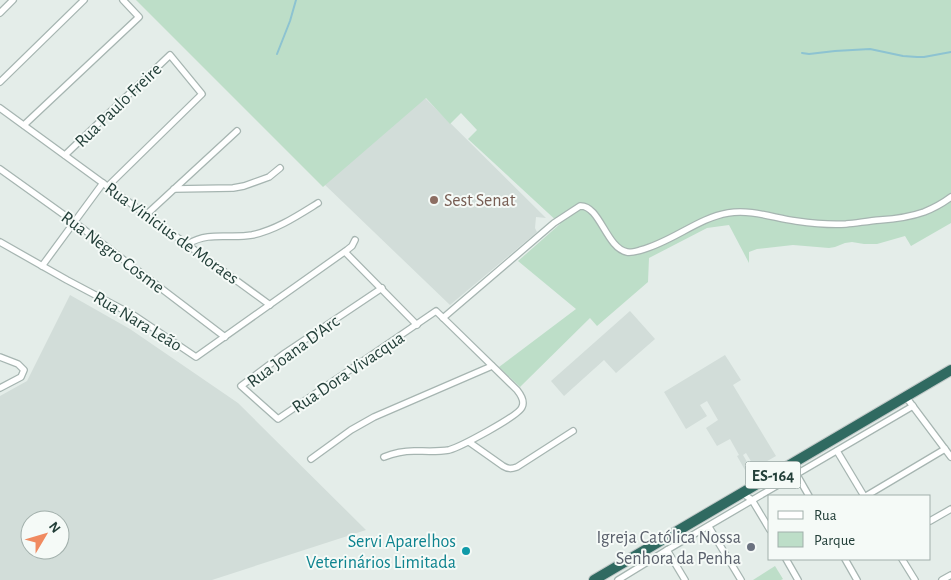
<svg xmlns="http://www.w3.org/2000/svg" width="951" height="580" font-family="'Alegreya Sans',sans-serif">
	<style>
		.built { fill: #d2ddd9; fill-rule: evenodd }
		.green { fill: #bddec8 }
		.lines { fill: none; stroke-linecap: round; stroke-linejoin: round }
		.stream { stroke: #8dc3d1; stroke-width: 2 }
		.street-casing { stroke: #a6b5b1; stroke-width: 8 }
		.highway-casing { stroke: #c1c9c8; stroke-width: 12 }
		.street { stroke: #fff; stroke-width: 5.5 }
		.highway { stroke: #306a61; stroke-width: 10 }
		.education-dot { fill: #8d6e63; stroke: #f5faf7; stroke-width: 2 }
		.worship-dot { fill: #6b7280; stroke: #f5faf7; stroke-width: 2 }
		.culture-dot { fill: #0f9aa8; stroke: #f5faf7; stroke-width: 2 }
		.labels { text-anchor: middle; stroke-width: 4; stroke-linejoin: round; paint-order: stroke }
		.shield { fill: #f5faf7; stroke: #627772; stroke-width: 1 }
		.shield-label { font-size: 16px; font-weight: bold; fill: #233f39 }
		.street-label { font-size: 18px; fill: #233f39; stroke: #f5faf7 }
		.education-label { font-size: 18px; fill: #785e54; stroke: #f5faf7; text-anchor: start }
		.worship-label { font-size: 18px; fill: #5b616d; stroke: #f5faf7; text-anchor: end }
		.culture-label { font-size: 18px; fill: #0d838f; stroke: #f5faf7; text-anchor: end }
	</style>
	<rect width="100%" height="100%" fill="#e4ede9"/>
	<!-- built -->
	<g class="built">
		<path d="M423 96 546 218 536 217 535 228 537 232 450 305 323 183Z"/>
		<path d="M70 295 130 329 238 403 366 530 212 580H0V396L27 381ZM30 520H60V550H30Z"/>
		<path d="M630 311 655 339 616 373 604 360 564 396 551 381Z"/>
		<path d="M725 355 741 380 733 385 776 456 755 468 746 453 743 455 750 467 745 470 737 456 739 455 730 439 717 446 706 428 718 420 707 401 700 405 707 416 686 429 664 392Z"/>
	</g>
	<!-- green -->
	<g class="green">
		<path d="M136 0H951V223L911 246 905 236 877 244H864L852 242 845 243 835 247 829 248 793 245 757 249 749 252V263L729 225 707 228 649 258 648 282 597 326 590 318 520 387 499 367 576 309 518 261 560 224 468 139 477 130 461 113 450 124 426 98 323 187Z"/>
		<path d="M775 566 783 579 781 580H753Z"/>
	</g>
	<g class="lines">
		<!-- stream -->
		<g class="stream">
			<path d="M802 53 809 54 835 51 870 49 903 56 917 57H924L951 52"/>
			<path d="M277 54 290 21 296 0"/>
		</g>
		<defs>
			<g id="street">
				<path d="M0 13 13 0"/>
				<path d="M0 82 84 0"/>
				<path d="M0 108 270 305"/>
				<path d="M24 125 139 17 123 0"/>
				<path d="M65 155 170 55 202 94 108 186"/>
				<path d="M0 169 74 222 225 337"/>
				<path d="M174 189 233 188 244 186 269 177 280 168"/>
				<path d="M147 214 237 131"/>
				<path d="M0 242 67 280 135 316 196 357 347 250 352 246 355 240"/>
				<path d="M188 244C209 231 229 239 252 235 276 230 297 216 318 203"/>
				<path d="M345 252 417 325"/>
				<path d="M42 266 103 183"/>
				<path d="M382 288 285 353 241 386 278 419 436 311 517 390C521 395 525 401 522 407 519 416 460 447 449 450 438 452 425 451 414 451 403 451 394 453 384 457"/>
				<path d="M443 318 554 223 580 206C600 205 606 248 627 252 631 253 637 251 641 250 672 242 698 218 728 213 751 209 774 218 796 221 810 223 831 225 846 224 857 223 868 221 880 220 895 219 910 217 924 212 934 208 943 203 951 197"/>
				<path d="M0 357 18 364 24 370 21 377 0 388"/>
				<path d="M906 397 951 457"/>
				<path d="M469 442 503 466C508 469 511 469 517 467L573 431"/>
				<path d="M837 451 864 496"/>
				<path d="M311 459 351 430 374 417 492 366"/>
				<path d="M797 475 809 496"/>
				<path d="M742 493 752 500 770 530"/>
				<path d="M866 496 945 449"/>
				<path d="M930 521 951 509"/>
				<path d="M709 527 741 580"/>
				<path d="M667 550 685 580"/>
				<path d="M786 559 798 580"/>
				<path d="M845 559 857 580"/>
				<path d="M902 559 915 580"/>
				<path d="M618 580 667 550 913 406"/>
				<path d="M942 580 951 575"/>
			</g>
			<path id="highway" d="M594 580 951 370"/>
		</defs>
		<!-- street casing -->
		<use href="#street" class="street-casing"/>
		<!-- highway casing -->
		<use href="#highway" class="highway-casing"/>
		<!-- street -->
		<use href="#street" class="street"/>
		<!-- highway -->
		<use href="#highway" class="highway"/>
	</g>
	<!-- markers -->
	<circle class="education-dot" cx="434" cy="200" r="5"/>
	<circle class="worship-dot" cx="751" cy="547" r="5"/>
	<circle class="culture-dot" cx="466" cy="551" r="5"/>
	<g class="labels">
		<!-- shield labels -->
		<rect class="shield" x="745.5" y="461.5" width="55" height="27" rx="4"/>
		<g class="shield-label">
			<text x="773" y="481">ES-164</text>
		</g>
		<!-- street labels -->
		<g class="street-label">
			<text transform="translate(118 105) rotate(-44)" y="6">Rua Paulo Freire</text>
			<text transform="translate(172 233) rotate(36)" y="6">Rua Vinicius de Moraes</text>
			<text transform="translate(113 252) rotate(37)" y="6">Rua Negro Cosme</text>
			<text transform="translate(138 321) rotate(31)" y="6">Rua Nara Leão</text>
			<text transform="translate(293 351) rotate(-36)" y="6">Rua Joana D'Arc</text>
			<text transform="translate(348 372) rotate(-34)" y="6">Rua Dora Vivacqua</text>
		</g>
		<!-- education labels -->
		<g class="education-label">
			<text x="444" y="206">Sest Senat</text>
		</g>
		<!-- worship labels -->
		<g class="worship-label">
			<text x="741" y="543">Igreja Católica Nossa<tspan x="741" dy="21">Senhora da Penha</tspan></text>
		</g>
		<!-- culture labels -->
		<g class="culture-label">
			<text x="456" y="547">Servi Aparelhos<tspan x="456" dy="21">Veterinários Limitada</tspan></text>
		</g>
	</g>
	<!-- legend -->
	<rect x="768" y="495" width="162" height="65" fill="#f5faf7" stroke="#a1afab"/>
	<rect x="778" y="511" width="25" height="8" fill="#ffffff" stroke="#a1afab"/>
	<text x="814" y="520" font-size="15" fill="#233f39">Rua</text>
	<rect x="778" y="532" width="25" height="15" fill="#bddec8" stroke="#a1afab"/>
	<text x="814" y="545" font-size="15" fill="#233f39">Parque</text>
	<!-- north arrow -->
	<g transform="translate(45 535) rotate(52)"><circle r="24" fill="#f5faf7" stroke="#a1afab"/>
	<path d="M0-4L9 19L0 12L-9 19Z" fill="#f08a60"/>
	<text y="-8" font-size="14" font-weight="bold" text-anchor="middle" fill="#233f39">N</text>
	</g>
</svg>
